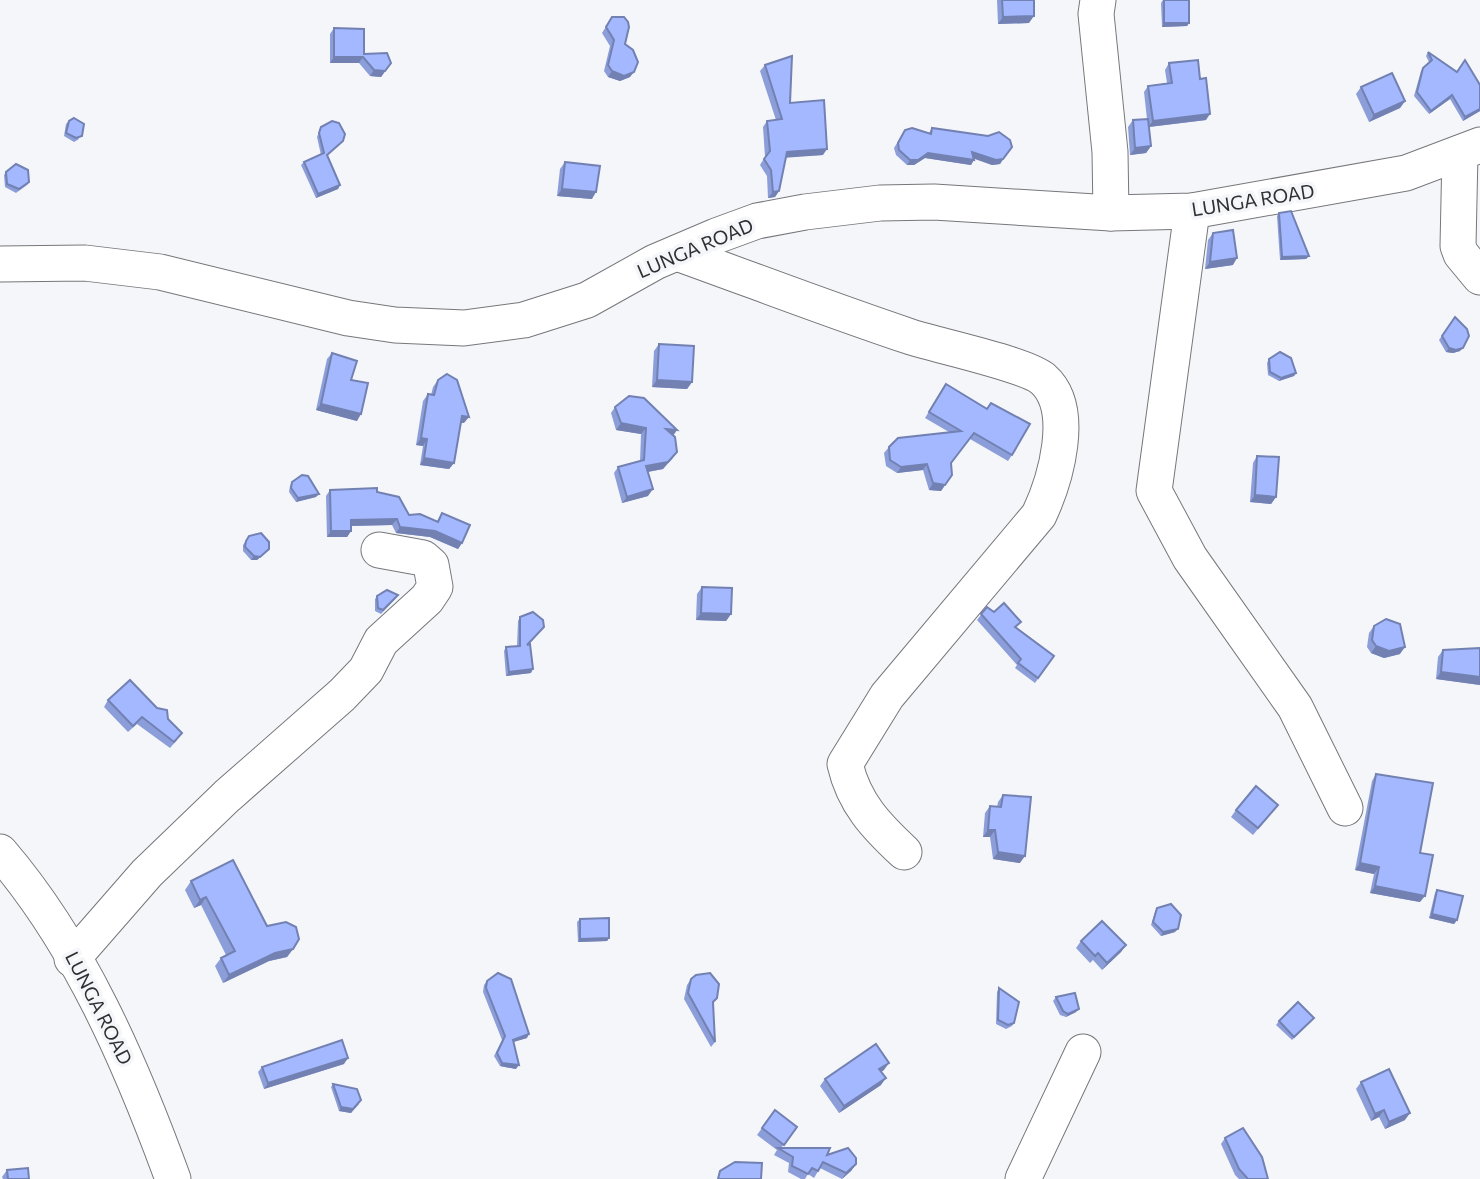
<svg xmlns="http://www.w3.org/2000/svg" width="1480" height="1179" font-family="Commissioner,sans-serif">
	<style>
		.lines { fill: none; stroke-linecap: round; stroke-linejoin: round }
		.minor-casing { stroke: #76777a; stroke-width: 37 }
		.minor { stroke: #fff; stroke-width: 35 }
		.wall { fill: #8c9eda }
		.shaded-wall { fill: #7281b2 }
		.building { fill: #a3b8fe; stroke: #7281b2; stroke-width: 2 }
		.labels { text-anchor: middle; stroke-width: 7; stroke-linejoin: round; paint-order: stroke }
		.street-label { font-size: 19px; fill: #303032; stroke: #f5f6fa }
	</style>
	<rect width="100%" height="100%" fill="#f5f6fa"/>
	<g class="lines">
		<defs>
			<g id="minor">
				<path d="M1098 0 1096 14 1110 152 1111 213"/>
				<path d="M1460 153 1458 246 1461 254 1480 277"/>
				<path d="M1192 211 1154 491 1190 558 1295 707 1345 808"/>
				<path d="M677 253C755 281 833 311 911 337 939 346 1025 364 1043 379 1077 409 1055 481 1039 515L887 696 845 764C854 803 876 826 904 852"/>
				<path d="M0 264 85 263 160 272 348 318 395 325 464 328 524 320 587 300 655 262 716 236 757 221 805 212 880 203 934 202 1111 213 1192 211 1406 173 1480 145"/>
				<path d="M0 852C80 945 131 1064 173 1179"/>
				<path d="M72 959 147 873 227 796 342 695 366 670 381 641 427 599 435 587 431 565 423 558 379 550"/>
				<path d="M1023 1179 1083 1052"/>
			</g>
		</defs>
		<!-- minor casing -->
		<use href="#minor" class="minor-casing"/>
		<!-- minor -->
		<use href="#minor" class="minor"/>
	</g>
	<!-- wall -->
	<g class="wall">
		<path d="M997 0H1034L1029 23 998 24Z"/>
		<path d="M1163 0H1189V23L1187 26 1162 27 1161 3Z"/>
		<path d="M612 17 625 44 630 77 620 81 608 77 604 71 610 46 602 33Z"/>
		<path d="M334 28 364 54 387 69 381 77 370 76 359 63H330V34Z"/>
		<path d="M1428 52 1480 111 1463 121 1450 99 1429 114 1414 96 1421 71 1429 62 1426 56Z"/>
		<path d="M1169 63 1206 120 1149 127 1151 146 1146 153 1130 155 1128 127 1133 120 1147 119 1144 92 1148 86 1167 83 1165 70Z"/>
		<path d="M765 65 823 155 786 157 779 191 775 197 768 198 767 176 760 165 765 157 763 127 767 121 776 120 760 71Z"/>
		<path d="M1361 87 1405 101 1400 108 1369 122 1356 94Z"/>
		<path d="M69 121 79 139 74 142 64 136 66 124Z"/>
		<path d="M321 127 343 141 327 156 340 185 338 189 316 198 301 165 304 162 321 155 317 137Z"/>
		<path d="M932 128 1012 147 1000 164 992 165 974 158 971 165 925 158 914 165H907L896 155 894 148 905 130 929 133Z"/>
		<path d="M565 162 592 199 557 196 560 169Z"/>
		<path d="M6 172 29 182 27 185 16 193 5 187 4 175Z"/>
		<path d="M1279 213 1309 256 1306 259 1280 260 1277 216Z"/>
		<path d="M1213 233 1233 265 1205 269 1208 240Z"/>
		<path d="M1455 317 1460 351 1453 353 1446 352 1439 340Z"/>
		<path d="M659 344 692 382 687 389 652 387 654 351Z"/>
		<path d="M332 353 351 380 357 421 316 410 327 359Z"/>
		<path d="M1269 359 1296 373 1294 376 1279 381 1268 375 1267 363Z"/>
		<path d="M438 380 464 423H460L454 463 449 469 420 465 423 446 416 445 423 401 428 394 431 395 433 387Z"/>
		<path d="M946 384 987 408 991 403 1012 455 1008 461 970 439 951 463 952 475 941 491 929 490 923 470 897 473 886 466 884 453 889 447 949 432 925 418Z"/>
		<path d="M615 407 673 436V458L663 469 648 472V496L622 503 614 473 618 467 640 462 641 434 616 430 611 413Z"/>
		<path d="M1257 456 1276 497 1271 504 1250 502 1253 463Z"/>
		<path d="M292 482 316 497 296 502 289 492 290 486Z"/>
		<path d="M330 490 377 492 409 515 437 521 442 513 462 543 458 549 430 537 396 533 392 525 351 526V531L347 537H327L326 496Z"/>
		<path d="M249 536 266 552 257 560H251L243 551V545Z"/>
		<path d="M702 587 731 614 726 621 696 620 697 594Z"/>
		<path d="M377 596 395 599 381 614 375 611V599Z"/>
		<path d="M987 607 1054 656 1035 683 1015 668 1017 665 977 620Z"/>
		<path d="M520 617 544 627 528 645 531 673 506 676 504 651 506 647 517 646 518 621Z"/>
		<path d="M1374 626 1400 654 1384 658 1371 653 1367 647 1369 633Z"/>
		<path d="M1480 648V685L1436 679 1438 657 1443 650Z"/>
		<path d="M108 700 168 719 177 740 170 748 137 724 128 732 104 707Z"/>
		<path d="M1376 774 1420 902 1370 893 1374 874 1355 870 1372 781Z"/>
		<path d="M1003 795 1020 863 993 859 990 837H983L985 813 990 806 997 807 998 802Z"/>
		<path d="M1278 805 1253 835 1231 817 1236 810Z"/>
		<path d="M191 881 267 926 293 949 287 957 269 961 223 983 215 966 221 958 226 955 201 905 194 908 185 890Z"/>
		<path d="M1437 890 1457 920 1454 924 1429 918 1435 893Z"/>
		<path d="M1157 908 1175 932 1161 936 1151 925 1155 912Z"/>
		<path d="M580 919 609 938 607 941 578 942 577 922Z"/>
		<path d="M1081 941 1126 945 1121 952 1102 970 1093 960 1090 963 1076 948Z"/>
		<path d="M691 979 715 1042 711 1047 684 999 687 985Z"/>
		<path d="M487 981 527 1038 513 1042 516 1069 500 1066 494 1056 502 1040 483 992 484 985Z"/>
		<path d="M999 988 1014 1023 1012 1026 1006 1029 996 1024 997 992Z"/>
		<path d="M1056 997 1076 1012 1066 1017 1060 1015 1053 1001Z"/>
		<path d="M1314 1018 1292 1040 1276 1025 1279 1021Z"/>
		<path d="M344 1064 264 1089 258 1072 262 1067Z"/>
		<path d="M884 1070 881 1072V1085L839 1113 820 1086 825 1079Z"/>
		<path d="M1361 1082 1405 1120 1385 1129 1379 1117 1371 1121 1356 1089Z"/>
		<path d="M333 1084 359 1104 351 1113 339 1111 331 1087Z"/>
		<path d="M775 1110 797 1127 781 1148 827 1155 856 1164 851 1171 842 1179 820 1168 814 1178 808 1174 805 1179H801L788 1172 789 1163 774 1155 777 1150 757 1135Z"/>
		<path d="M1225 1138 1268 1179H1239L1235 1175 1221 1144Z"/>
		<path d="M7 1170 29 1179H3L2 1177Z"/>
	</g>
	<!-- shaded-wall -->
	<g class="shaded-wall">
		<path d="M1034 16 1029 23 998 24 1003 17Z"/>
		<path d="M1164 23H1189L1187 26 1162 27Z"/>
		<path d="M334 57H363L359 63H330Z"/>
		<path d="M374 70 385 71 381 77 370 76Z"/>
		<path d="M612 71 634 72 630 77 620 81 608 77Z"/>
		<path d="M1452 95 1450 99 1429 114 1431 111Z"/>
		<path d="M1405 101 1400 108 1369 122 1374 115Z"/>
		<path d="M1480 109V111L1463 121 1465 117Z"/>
		<path d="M1210 114 1206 120 1148 127 1153 121Z"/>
		<path d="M1151 146 1146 153 1130 155 1135 148Z"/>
		<path d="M827 149 823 155 782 158 787 152Z"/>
		<path d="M972 152 1003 159 1000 164 992 165 969 157Z"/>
		<path d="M928 153 974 160 971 165 925 158 914 165H907L910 160Z"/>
		<path d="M340 185 338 189 316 198 318 194Z"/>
		<path d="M562 189 596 192 592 199 557 196Z"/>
		<path d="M779 191 775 197 768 198 773 192Z"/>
		<path d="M1309 256 1306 259 1280 260 1282 257Z"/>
		<path d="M1237 258 1233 265 1205 269 1210 262Z"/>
		<path d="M1449 348H1463L1460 351 1453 353 1446 352Z"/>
		<path d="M1296 373 1294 376 1279 381 1281 378Z"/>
		<path d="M657 380 692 382 687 389 652 387Z"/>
		<path d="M321 404 361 414 357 421 316 410Z"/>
		<path d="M462 416 469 417 464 423 457 422Z"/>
		<path d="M621 423 646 428 641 434 616 430Z"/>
		<path d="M666 429 677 430 673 436Z"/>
		<path d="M421 438 427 439 423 446 416 445Z"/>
		<path d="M677 452 663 469 641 473 646 466Z"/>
		<path d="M424 458 454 463 449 469 420 465Z"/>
		<path d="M927 464 923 470 897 473 901 467Z"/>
		<path d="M933 483 945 485 941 491 929 490Z"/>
		<path d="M653 489 648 496 622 503 627 497Z"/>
		<path d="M319 494 316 497 296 502 298 498Z"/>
		<path d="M1255 495 1276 497 1271 504 1250 502Z"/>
		<path d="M397 519 392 525 347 526 351 520Z"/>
		<path d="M400 527 435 531 462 543 458 549 430 537 396 533Z"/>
		<path d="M331 531H351L347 537H327Z"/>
		<path d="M269 549 257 560H251L254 556Z"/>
		<path d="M701 613 731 614 726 621 696 620Z"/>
		<path d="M1376 646 1405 647 1400 654 1384 658 1371 653Z"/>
		<path d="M533 669 531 673 506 676 509 672Z"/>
		<path d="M1441 672 1480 677V685L1436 679Z"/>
		<path d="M988 830H995L990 837H983Z"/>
		<path d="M998 852 1025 856 1020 863 993 859Z"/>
		<path d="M1360 863 1379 867 1374 874 1355 870Z"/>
		<path d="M1375 886 1425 896 1420 902 1370 893Z"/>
		<path d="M206 897 201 905 194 908 200 900Z"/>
		<path d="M1432 914 1457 920 1454 924 1429 918Z"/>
		<path d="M1178 929 1175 932 1161 936 1163 932Z"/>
		<path d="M609 938 607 941 578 942 580 939Z"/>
		<path d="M1126 945 1121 952 1102 970 1107 963Z"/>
		<path d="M293 949 287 957 269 961 223 983 229 975 275 953Z"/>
		<path d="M1079 1009 1076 1012 1066 1017 1068 1014Z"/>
		<path d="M529 1034 527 1038 510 1043 513 1040Z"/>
		<path d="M348 1058 344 1064 264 1089 268 1083Z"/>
		<path d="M502 1063 519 1065 516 1069 500 1066Z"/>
		<path d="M889 1063 884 1070 875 1076 879 1069Z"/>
		<path d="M886 1078 881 1085 839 1113 844 1106Z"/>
		<path d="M361 1100 351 1113 339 1111 341 1107Z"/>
		<path d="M1384 1110 1379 1117 1371 1121 1375 1114Z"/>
		<path d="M1410 1113 1405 1120 1385 1129 1389 1122Z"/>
		<path d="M856 1164 851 1171 842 1179 846 1173Z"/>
	</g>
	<!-- building -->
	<g class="building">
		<path d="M1002 0H1034V16L1003 17Z"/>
		<rect x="1164" y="0" width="25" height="23"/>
		<path d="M612 17H624L628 22 629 27 625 44 633 50 638 62 634 72 624 76 612 71 608 65 614 40 606 27Z"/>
		<path d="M334 28 364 29V54L387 53 391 63 385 71 374 70 363 57H334Z"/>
		<path d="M1428 52 1457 72 1465 60 1480 85V109L1465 117 1452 95 1431 111 1417 92 1423 68 1432 60Z"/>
		<path d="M792 56 790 103 824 100 827 149 787 152 779 191 773 192 771 170 764 159 770 151 767 121 782 119 765 65Z"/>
		<path d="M1198 60 1200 79 1206 78 1210 114 1153 121 1148 86 1172 83 1169 63Z"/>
		<path d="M1392 73 1405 101 1374 115 1361 87Z"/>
		<path d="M74 118 84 124 82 136 76 138 66 133 69 121Z"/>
		<path d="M1148 119 1151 146 1135 148 1133 120Z"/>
		<path d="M332 121 339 123 345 134 343 141 327 155 340 185 318 194 304 162 324 153 319 133 321 127Z"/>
		<path d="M912 128 931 134 932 128 988 136 999 132 1010 140 1012 147 1003 159 996 160 972 152 974 160 928 153 918 160H910L899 150 898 143 905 130Z"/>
		<path d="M565 162 600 166 596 192 562 189Z"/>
		<path d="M16 164 28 170 29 182 19 189 7 184 6 172Z"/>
		<path d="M1291 211 1309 256 1282 257 1279 213Z"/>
		<path d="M1233 230 1237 258 1210 262 1213 233Z"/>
		<path d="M1455 317 1467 329 1469 336 1463 348 1456 350 1449 348 1442 336Z"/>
		<path d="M659 344 694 346 692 382 657 380Z"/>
		<path d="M1280 352 1291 358 1296 373 1281 378 1270 372 1269 359Z"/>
		<path d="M332 353 357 361 351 380 368 383 361 414 321 404Z"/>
		<path d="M447 374 457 380 469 417 462 416 454 463 424 458 427 439 421 438 428 394 434 395 438 380Z"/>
		<path d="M946 384 987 409 991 403 1030 424 1012 455 974 433 951 463 952 475 945 485 933 483 927 464 901 467 890 460 889 447 898 438 961 431 929 412Z"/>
		<path d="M629 396 644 398 677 430 666 429 675 437 677 452 668 462 646 466 653 489 627 497 618 467 644 460 646 428 621 423 615 407Z"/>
		<path d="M1257 456 1279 457 1276 497 1255 495Z"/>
		<path d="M302 475 308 476 319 494 298 498 291 488 292 482Z"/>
		<path d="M377 488V492L399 497 409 515 420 514 438 522 442 513 470 525 462 543 435 531 400 527 397 519 351 520V531H331L330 490Z"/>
		<path d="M261 533 269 542V549L260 557 254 556 245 547 246 541 249 536Z"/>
		<path d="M702 587 732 588 731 614 701 613Z"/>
		<path d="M387 590 398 595 383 610 378 608 377 596Z"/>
		<path d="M1004 603 1021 622 1015 627 1054 656 1038 678 1018 663 1021 659 981 614 987 607 994 612Z"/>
		<path d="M533 612 543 620 544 627 527 645 530 644 533 669 509 672 506 647 520 646V617Z"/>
		<path d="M1386 619 1400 624 1405 647 1389 651 1376 646 1372 640 1374 626Z"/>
		<path d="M1480 648V677L1441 672 1443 650Z"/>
		<path d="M130 680 157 708 167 710 168 719 182 733 174 742 142 717 133 726 108 700Z"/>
		<path d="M1376 774 1433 783 1420 853 1433 855 1425 896 1375 886 1379 867 1360 863Z"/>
		<path d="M1256 786 1278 805 1258 828 1236 810Z"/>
		<path d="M1003 795 1031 797 1025 856 998 852 995 830H988L990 806 1001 807Z"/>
		<path d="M233 860 267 926 286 922 296 927 299 939 293 949 275 953 229 975 221 958 235 951 206 897 200 900 191 881Z"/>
		<path d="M1437 890 1463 896 1457 920 1432 914Z"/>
		<path d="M1171 904 1181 915 1178 929 1163 932 1153 922 1157 908Z"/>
		<path d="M609 918V938L580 939V919Z"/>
		<path d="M1102 921 1126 945 1107 963 1098 953 1095 956 1081 941Z"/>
		<path d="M498 973 511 979 529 1034 513 1040 519 1065 502 1063 497 1053 505 1036 486 988 487 981Z"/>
		<path d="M710 973 719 984 717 998 713 1002 715 1042 688 993 691 979 696 975Z"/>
		<path d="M999 988 1019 1002 1014 1023 1008 1025 998 1020Z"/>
		<path d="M1075 993 1079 1009 1068 1014 1063 1011 1056 997Z"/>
		<path d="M1298 1002 1314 1018 1294 1037 1279 1021Z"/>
		<path d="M342 1040 348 1058 268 1083 262 1067Z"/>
		<path d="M876 1044 889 1063 879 1069 886 1078 844 1106 825 1079Z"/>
		<path d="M1389 1069 1410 1113 1389 1122 1384 1110 1375 1114 1361 1082Z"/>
		<path d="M333 1084 357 1089 361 1100 353 1109 341 1107Z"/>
		<path d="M775 1110 797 1127 784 1145 762 1128Z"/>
		<path d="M1243 1128 1262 1157 1268 1179H1248L1239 1169 1225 1138Z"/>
		<path d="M778 1148H830L827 1155 848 1148 856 1158V1164L846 1173 823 1162 818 1171 812 1168 808 1174 792 1166 793 1157Z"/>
		<path d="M735 1162 762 1163 761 1179H718L720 1171Z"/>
		<path d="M28 1168 29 1179H8L7 1170Z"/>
	</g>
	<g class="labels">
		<!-- street labels -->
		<g class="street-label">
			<text transform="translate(1253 200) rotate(-9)" y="7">LUNGA ROAD</text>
			<text transform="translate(695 248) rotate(-23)" y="7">LUNGA ROAD</text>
			<text transform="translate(99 1008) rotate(63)" y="7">LUNGA ROAD</text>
		</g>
	</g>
</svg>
